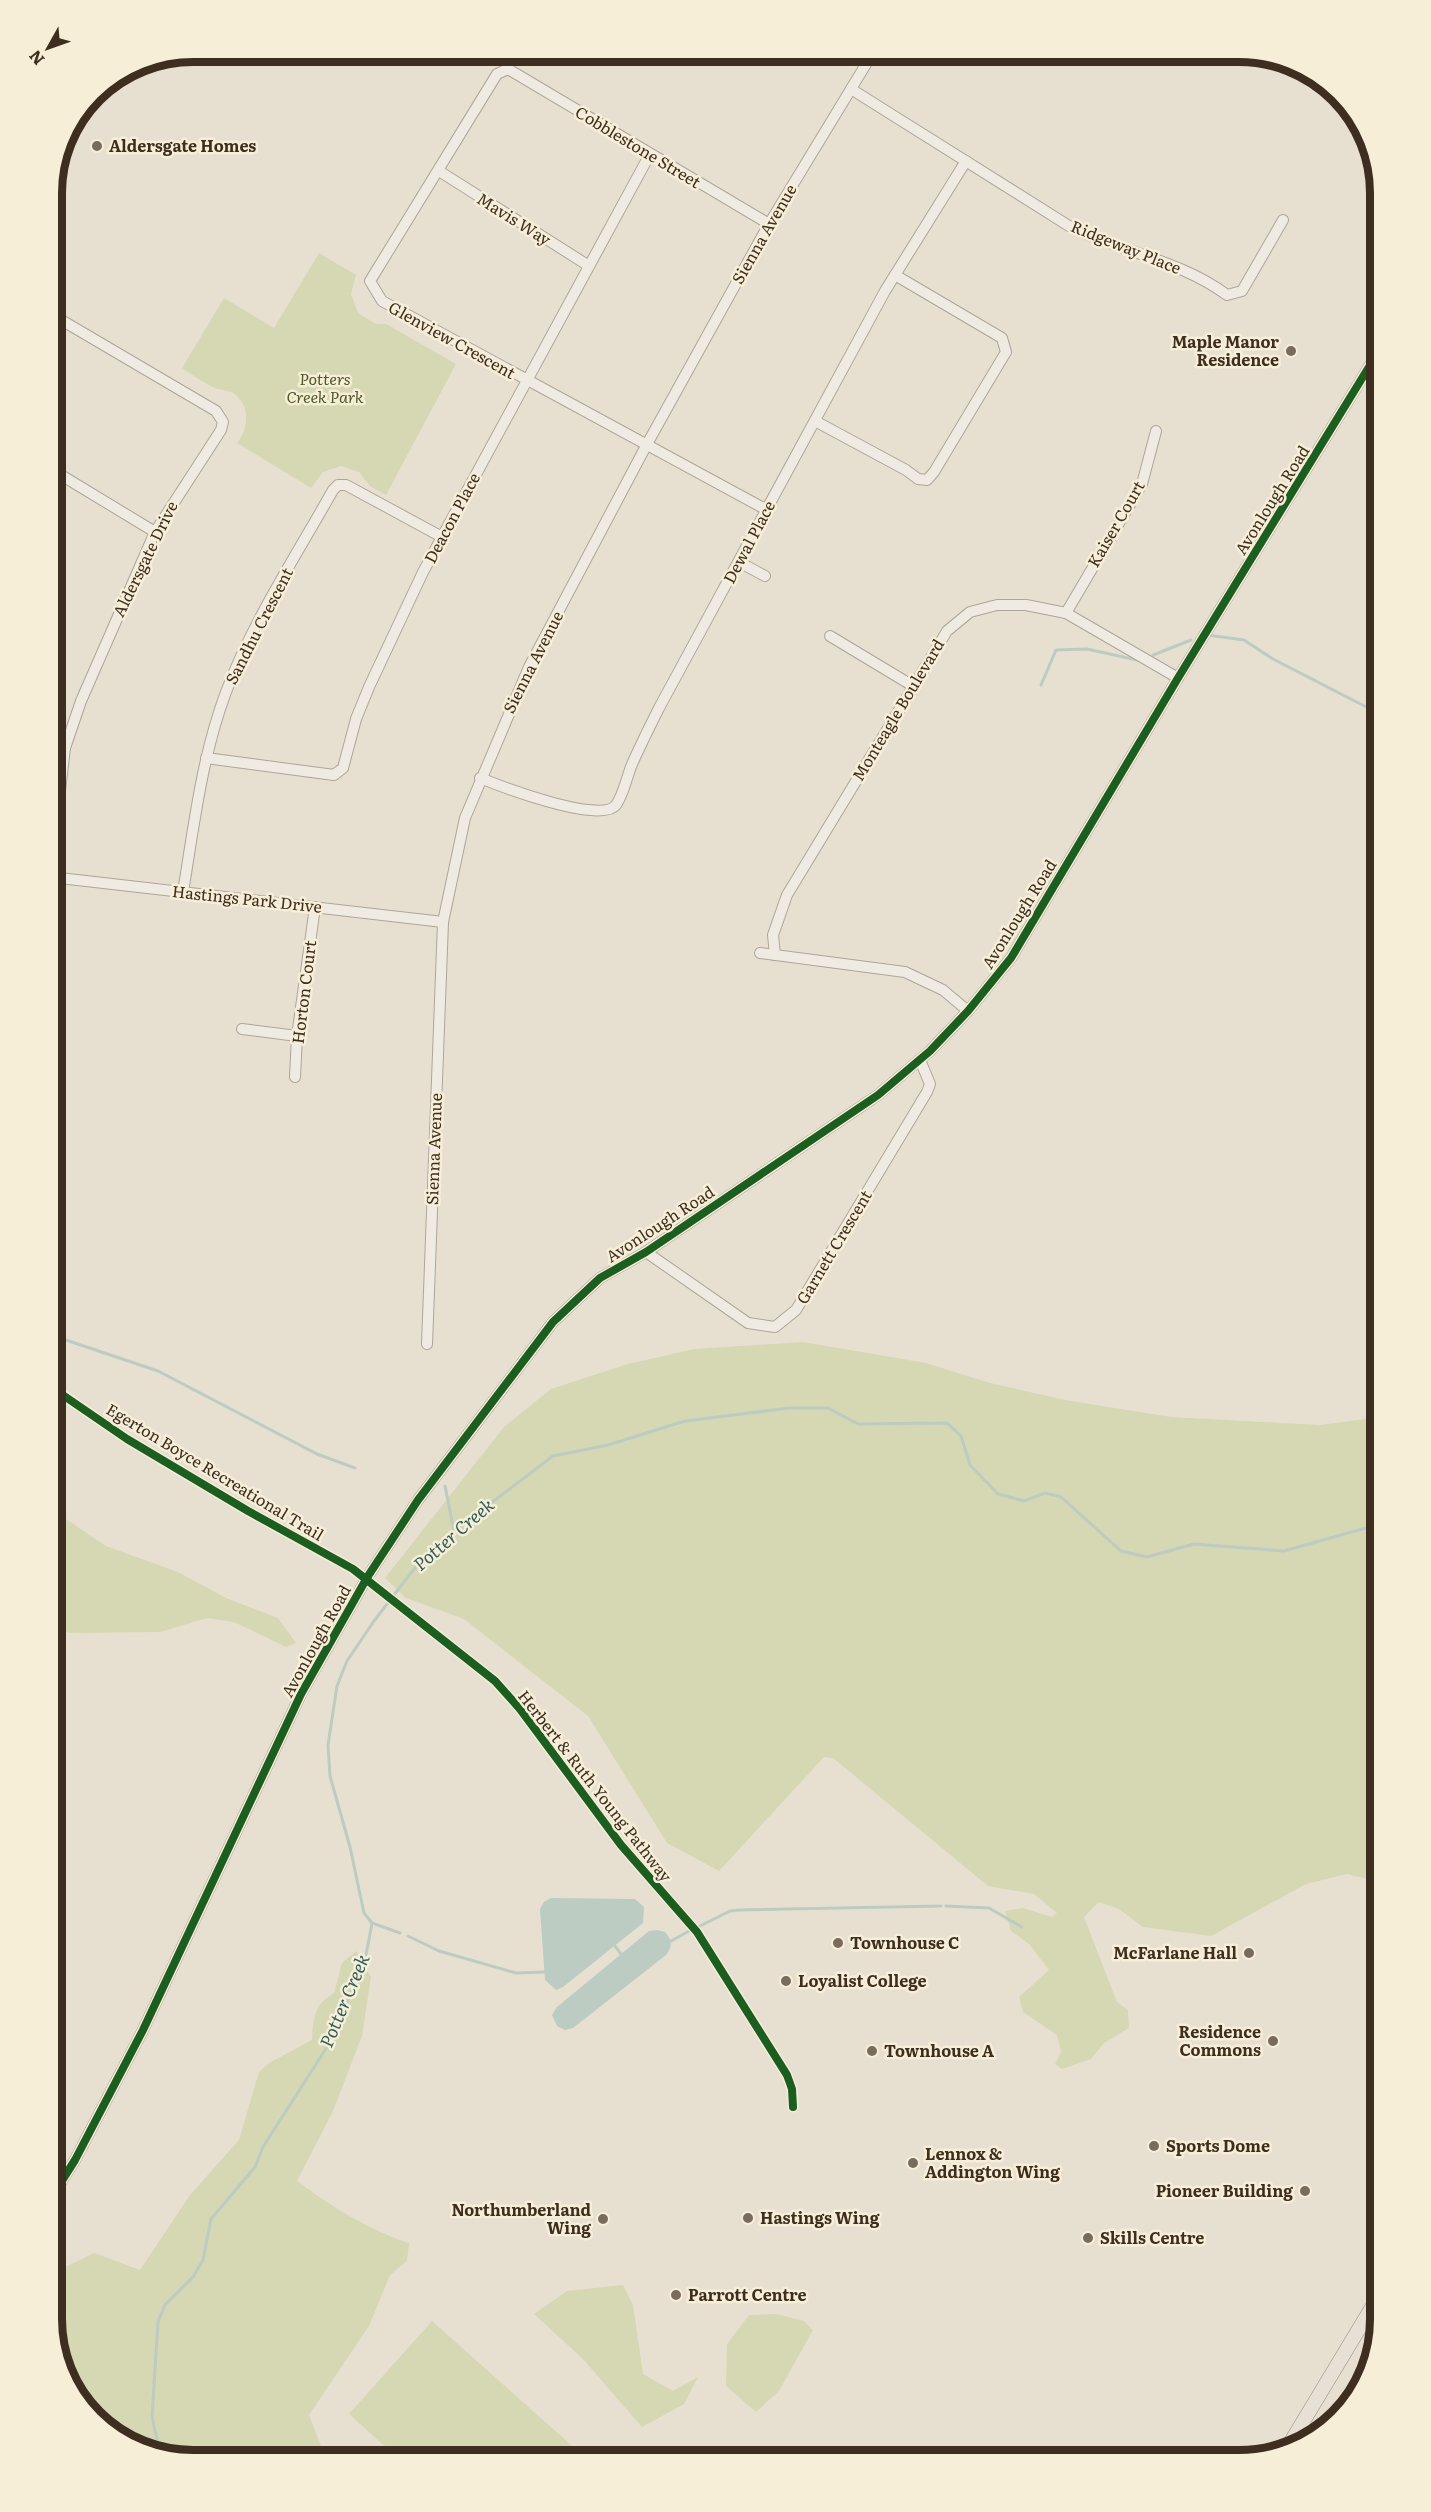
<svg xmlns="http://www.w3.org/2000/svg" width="1431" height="2512" font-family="Literata,serif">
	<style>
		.green { fill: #d6d7b3 }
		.water { fill: #bcccc2 }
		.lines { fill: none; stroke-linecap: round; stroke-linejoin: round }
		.stream { stroke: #bcccc2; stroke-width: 3 }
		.minor-casing { stroke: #ada599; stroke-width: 12 }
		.major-casing { stroke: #928b80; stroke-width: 15 }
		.minor { stroke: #efebe3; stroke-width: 10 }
		.major { stroke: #e6e1d4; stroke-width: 14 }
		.cycleway-casing { stroke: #f7eed8; stroke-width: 11 }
		.cycleway { stroke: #1b5e20; stroke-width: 8 }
		.poi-dot { fill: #786c5e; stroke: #f7eed8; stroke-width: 2 }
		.labels { text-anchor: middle; stroke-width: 5; stroke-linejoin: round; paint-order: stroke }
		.poi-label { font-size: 16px; font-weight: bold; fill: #3d2e20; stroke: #f7eed8; text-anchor: start }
		.street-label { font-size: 16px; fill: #3d2e20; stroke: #f7eed8 }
		.park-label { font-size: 16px; font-style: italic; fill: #4d5a26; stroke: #f7eed8 }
		.water-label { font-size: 18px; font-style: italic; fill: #2f5d5a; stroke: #f7eed8 }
		.rim { fill: none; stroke: #3d2e20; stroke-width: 8 }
	</style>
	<rect width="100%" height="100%" fill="#e7e0d1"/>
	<!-- green -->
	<g class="green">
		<path d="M319 253 356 275 351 294 358 313 376 324H386L456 364 386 495 370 486 359 472 341 466 323 472 311 488 237 443C249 428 251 405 233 393 227 390 221 390 215 388 203 383 192 374 182 368L224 298 274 328Z"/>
		<path d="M803 1342 926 1363 990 1383 1065 1400 1171 1417 1320 1425 1380 1417V1882L1347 1874 1306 1884 1211 1936 1143 1927 1119 1909 1099 1902 1084 1917 1117 2002 1128 2010 1129 2028 1104 2043 1091 2059 1062 2069 1055 2064 1061 2052 1057 2035 1023 2012 1019 1997 1049 1970 1029 1944 1011 1931 1005 1911 1023 1908 1052 1917 1057 1913 1034 1894 988 1886 833 1758 824 1757 719 1871 667 1843 588 1716 464 1619 406 1598 385 1578 504 1427 551 1389 628 1364 694 1349Z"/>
		<path d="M51 1509 106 1546 178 1572 226 1598 278 1618 296 1643 286 1647 234 1622 207 1618 160 1632 69 1633 51 1621Z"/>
		<path d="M356 1951 371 1977 362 2036 333 2111 297 2181C331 2206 368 2230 409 2243L407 2261 390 2275 369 2326 309 2415 327 2461H183L114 2437 65 2382 51 2320V2274L94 2253 140 2270 190 2195 239 2140 259 2072 269 2063 312 2040C313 2019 314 2004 334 1993L342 1963Z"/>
		<path d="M623 2285 633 2305 643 2374 673 2391 698 2377 684 2404 642 2427 583 2359 534 2314 567 2291Z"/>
		<path d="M777 2314 804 2321 813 2330 779 2391 756 2412 726 2386 727 2344 749 2315Z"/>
		<path d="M432 2321 589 2461H401L349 2414Z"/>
	</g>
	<!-- water -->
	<g class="water">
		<path d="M551 1898 635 1899 644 1907 643 1923 563 1987 556 1990 545 1980 540 1909 544 1902Z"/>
		<path d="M657 1930 665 1932C672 1940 673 1946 666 1955L573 2028 565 2030 557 2026 552 2015 557 2007 649 1931Z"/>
	</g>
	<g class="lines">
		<!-- stream -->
		<g class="stream">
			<path d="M1207 635 1244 640 1273 659 1380 714"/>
			<path d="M1153 655 1191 640"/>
			<path d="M1041 685 1056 650 1087 649 1137 660"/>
			<path d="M51 1335 158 1371 317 1454 355 1468"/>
			<path d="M445 1486 454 1531"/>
			<path d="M946 1906 989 1908 1022 1927"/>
			<path d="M372 1923 400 1933"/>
			<path d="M700 1926 730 1911 739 1910 941 1906"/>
			<path d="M408 1936 439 1951 516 1973 545 1972"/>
			<path d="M671 1941 689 1931"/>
			<path d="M615 1946 621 1954"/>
			<path d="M160 2453 152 2417 158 2322 165 2305 193 2277 203 2260 211 2219 255 2167 263 2147 334 2036 366 1955 372 1923 364 1913 350 1847 330 1776 328 1745 337 1686 347 1661 374 1621 421 1560 454 1531 553 1456 608 1445 685 1421 789 1408H828L858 1424 947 1423 961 1436 970 1465 998 1494 1024 1501 1045 1493 1061 1497 1121 1551 1147 1557 1194 1544 1284 1551 1380 1524"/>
		</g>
		<defs>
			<g id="minor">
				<path d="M851 89 1069 226C1120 252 1180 260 1227 295L1242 291 1283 220"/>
				<path d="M439 171 589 266"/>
				<path d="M815 421 906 470 918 479 927 480 934 472 1006 352 1002 338 895 275"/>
				<path d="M51 469 155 532"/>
				<path d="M767 510 382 301 370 281 497 74 508 69 769 224"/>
				<path d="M739 562 765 576"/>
				<path d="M1066 613 1142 484 1156 431"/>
				<path d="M830 636 913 686"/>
				<path d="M51 746 65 748"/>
				<path d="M206 758 334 775 343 768 356 719 369 687 423 572 650 154"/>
				<path d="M480 778C500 786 601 825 616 805 624 794 627 775 633 762 641 744 650 726 659 708L885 291 966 161"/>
				<path d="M51 868 65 748 81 701 155 532 221 430 223 422 216 411 51 314"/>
				<path d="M51 877 443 922"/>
				<path d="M183 892C194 825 202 756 226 692 253 621 296 556 333 490L338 485H346L442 537"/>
				<path d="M760 953 905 972 943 990 968 1011"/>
				<path d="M775 955 773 935 787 895 947 631 970 612 997 605H1026L1066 613 1178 678"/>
				<path d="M242 1029 297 1036"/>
				<path d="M295 1077 297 1036 315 907"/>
				<path d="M646 1252 748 1323 775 1327 796 1310 927 1092 930 1084 920 1060"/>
				<path d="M427 1344 443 922 465 818 529 667 646 446 769 224 874 51"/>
				<path d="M51 2198 75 2160 143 2030 301 1694 368 1576 418 1500 553 1322 600 1278 646 1252 878 1095 930 1051 968 1011 1011 958 1178 678 1380 349"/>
			</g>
			<path id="major" d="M1286 2450 1380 2294"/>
		</defs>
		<!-- minor casing -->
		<use href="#minor" class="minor-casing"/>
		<!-- major casing -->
		<use href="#major" class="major-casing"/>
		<!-- minor -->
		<use href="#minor" class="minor"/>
		<!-- major -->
		<use href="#major" class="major"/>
		<defs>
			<g id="cycleway">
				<path d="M51 1387 127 1439 248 1511 353 1569 495 1681 520 1709 621 1845 697 1932 787 2075 792 2089 793 2107"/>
				<path d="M51 2198 75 2160 143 2030 301 1694 368 1576 418 1500 553 1322 600 1278 646 1252 878 1095 930 1051 968 1011 1011 958 1178 678 1380 349"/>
			</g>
		</defs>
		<!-- cycleway casing -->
		<use href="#cycleway" class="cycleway-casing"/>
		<!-- cycleway -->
		<use href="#cycleway" class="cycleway"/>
	</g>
	<!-- markers -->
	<g class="poi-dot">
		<circle cx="97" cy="146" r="6"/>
		<circle cx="1291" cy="351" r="6"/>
		<circle cx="838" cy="1943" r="6"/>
		<circle cx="1249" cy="1953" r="6"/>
		<circle cx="786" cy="1981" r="6"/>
		<circle cx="1273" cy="2041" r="6"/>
		<circle cx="872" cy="2051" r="6"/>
		<circle cx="1154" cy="2146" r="6"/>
		<circle cx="913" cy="2163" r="6"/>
		<circle cx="1305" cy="2191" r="6"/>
		<circle cx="748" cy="2218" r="6"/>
		<circle cx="603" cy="2219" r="6"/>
		<circle cx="1088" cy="2238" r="6"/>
		<circle cx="676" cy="2295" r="6"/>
	</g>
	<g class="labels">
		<!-- poi labels -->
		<g class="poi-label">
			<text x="109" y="152">Aldersgate Homes</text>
			<text x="1279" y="348" text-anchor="end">Maple Manor<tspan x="1279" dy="18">Residence</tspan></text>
			<text x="850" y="1949">Townhouse C</text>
			<text x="1237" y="1959" text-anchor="end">McFarlane Hall</text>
			<text x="798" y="1987">Loyalist College</text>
			<text x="1261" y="2038" text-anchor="end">Residence<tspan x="1261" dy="18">Commons</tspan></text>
			<text x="884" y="2057">Townhouse A</text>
			<text x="1166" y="2152">Sports Dome</text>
			<text x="925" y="2160">Lennox &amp;<tspan x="925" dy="18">Addington Wing</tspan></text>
			<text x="1293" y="2197" text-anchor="end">Pioneer Building</text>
			<text x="591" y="2216" text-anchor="end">Northumberland<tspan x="591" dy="18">Wing</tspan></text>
			<text x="760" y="2224">Hastings Wing</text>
			<text x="1100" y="2244">Skills Centre</text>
			<text x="688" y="2301">Parrott Centre</text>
		</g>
		<!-- street labels -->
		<g class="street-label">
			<text transform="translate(638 147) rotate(31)" y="6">Cobblestone Street</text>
			<text transform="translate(514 219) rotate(32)" y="6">Mavis Way</text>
			<text transform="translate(764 234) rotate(-60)" y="6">Sienna Avenue</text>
			<text transform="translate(1126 247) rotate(22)" y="6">Ridgeway Place</text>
			<text transform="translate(452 340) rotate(29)" y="6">Glenview Crescent</text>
			<text transform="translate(1272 500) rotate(-58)" y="6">Avonlough Road</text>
			<text transform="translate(452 518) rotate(-62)" y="6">Deacon Place</text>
			<text transform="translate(1116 524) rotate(-60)" y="6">Kaiser Court</text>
			<text transform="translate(749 542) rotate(-62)" y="6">Dewal Place</text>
			<text transform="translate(145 559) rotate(-64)" y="6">Aldersgate Drive</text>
			<text transform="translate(259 626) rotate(-63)" y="6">Sandhu Crescent</text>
			<text transform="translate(533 662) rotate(-63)" y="6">Sienna Avenue</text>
			<text transform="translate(898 710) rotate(-59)" y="6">Monteagle Boulevard</text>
			<text transform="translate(247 899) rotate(6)" y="6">Hastings Park Drive</text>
			<text transform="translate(1019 914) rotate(-58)" y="6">Avonlough Road</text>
			<text transform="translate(304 992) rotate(-83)" y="6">Horton Court</text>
			<text transform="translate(434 1149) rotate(-88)" y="6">Sienna Avenue</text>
			<text transform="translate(660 1224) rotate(-33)" y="6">Avonlough Road</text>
			<text transform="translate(834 1247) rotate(-59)" y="6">Garnett Crescent</text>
			<text transform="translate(215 1472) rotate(31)" y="6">Egerton Boyce Recreational Trail</text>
			<text transform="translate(316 1641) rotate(-61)" y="6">Avonlough Road</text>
			<text transform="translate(595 1786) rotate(52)" y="6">Herbert &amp; Ruth Young Pathway</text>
		</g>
		<!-- park labels -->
		<g class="park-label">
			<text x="325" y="385">Potters<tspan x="325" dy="18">Creek Park</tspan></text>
		</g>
		<!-- water labels -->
		<g class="water-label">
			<text transform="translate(454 1535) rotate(-41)" y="6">Potter Creek</text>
			<text transform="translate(345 2001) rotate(-67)" y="6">Potter Creek</text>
		</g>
	</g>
	<!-- crop -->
	<path d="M0 0H1431V2512H0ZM193 62H1239A131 131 0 0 1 1370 193V2319A131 131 0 0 1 1239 2450H193A131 131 0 0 1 62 2319V193A131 131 0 0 1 193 62Z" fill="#f7eed8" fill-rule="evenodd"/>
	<path class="rim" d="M193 62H1239A131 131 0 0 1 1370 193V2319A131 131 0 0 1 1239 2450H193A131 131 0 0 1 62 2319V193A131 131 0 0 1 193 62Z"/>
	<!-- north arrow -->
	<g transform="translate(48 48) rotate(230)" stroke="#f7eed8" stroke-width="4.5" paint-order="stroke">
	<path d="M0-4.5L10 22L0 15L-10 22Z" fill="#3d2e20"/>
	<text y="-9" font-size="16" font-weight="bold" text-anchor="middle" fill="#3d2e20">N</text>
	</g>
</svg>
